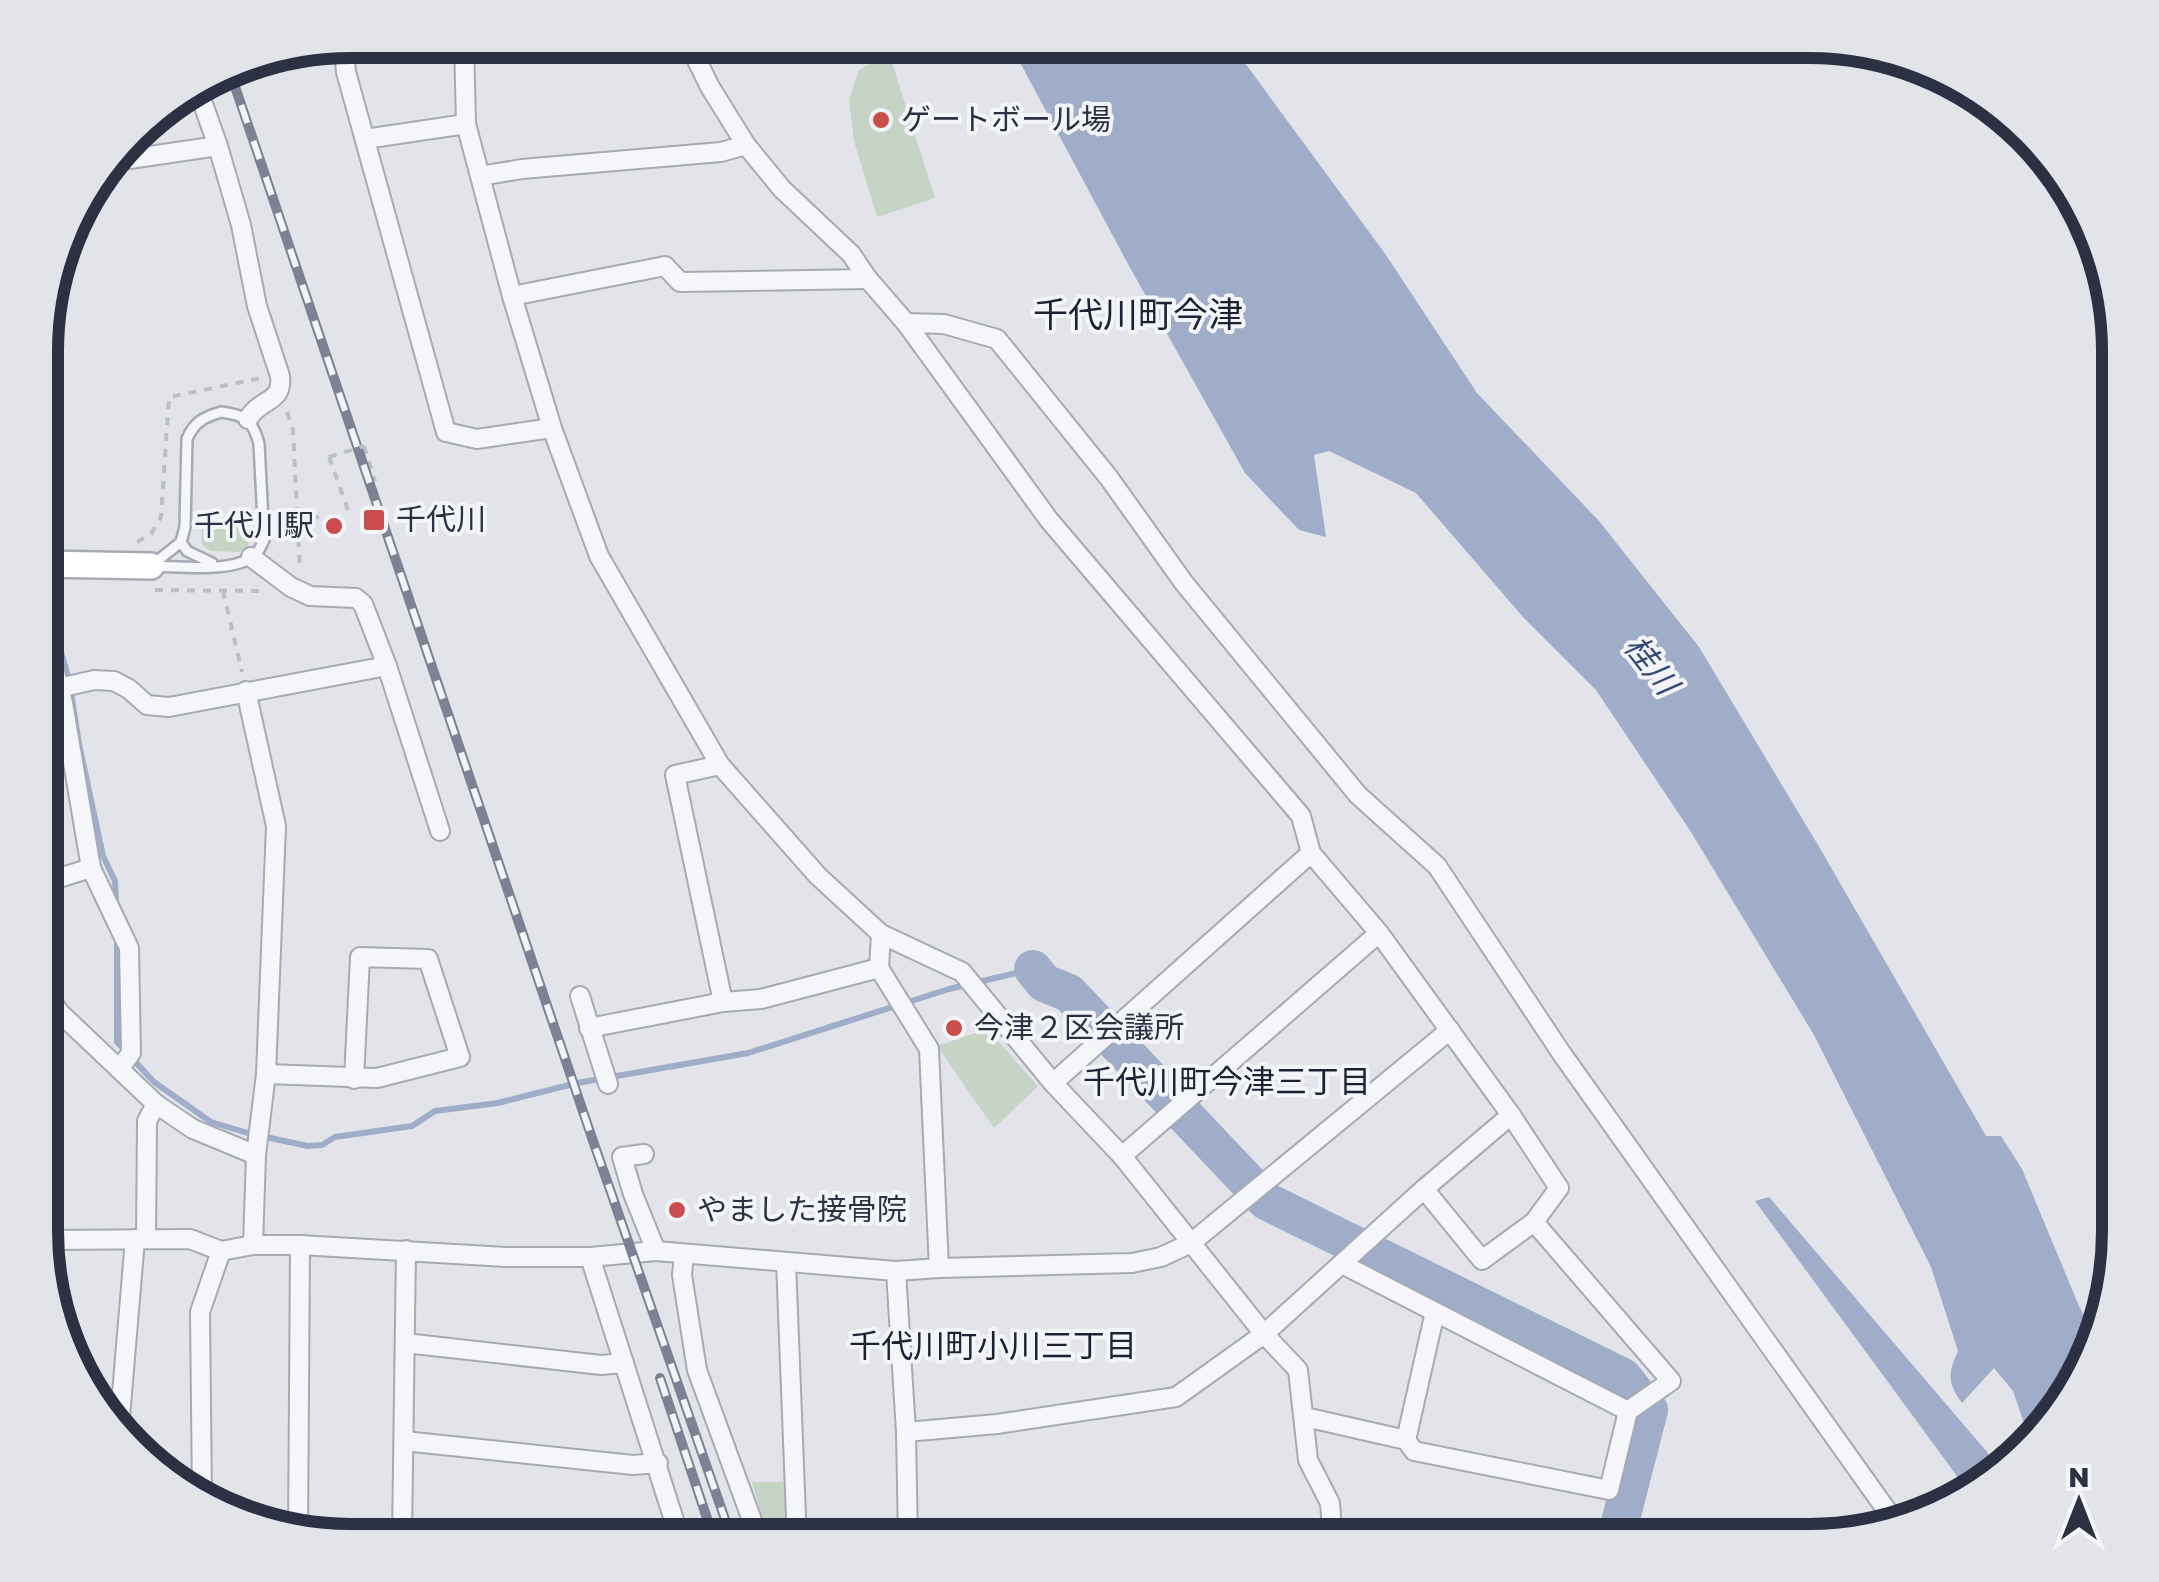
<svg xmlns="http://www.w3.org/2000/svg" width="2159" height="1582" font-family="'Golos Text','Noto Sans JP',sans-serif">
	<style>
		.green { fill: #c5d4c4 }
		.water { fill: #9fadc9 }
		.lines { fill: none; stroke-linecap: round; stroke-linejoin: round }
		.stream { stroke: #9fadc9; stroke-width: 6 }
		.river { stroke: #9fadc9; stroke-width: 38 }
		.service-casing { stroke: #a7aab4; stroke-width: 14 }
		.minor-casing { stroke: #a7aab4; stroke-width: 22 }
		.secondary-casing { stroke: #a7aab4; stroke-width: 30 }
		.path { stroke: #bcbfc6; stroke-width: 4; stroke-dasharray: 8 8; stroke-linecap: butt }
		.service { stroke: #f5f6f9; stroke-width: 9 }
		.minor { stroke: #f5f6f9; stroke-width: 18 }
		.secondary { stroke: #fff; stroke-width: 25 }
		.rail-casing { stroke: #7c8194; stroke-width: 10 }
		.rail { stroke: #f2f4f8; stroke-width: 6; stroke-dasharray: 19; stroke-linecap: butt }
		.path-bridge { stroke: #bcbfc6; stroke-width: 4; stroke-dasharray: 8 8; stroke-linecap: butt }
		.poi-dot { fill: #cb4c4c; stroke: #f2f4f8; stroke-width: 4 }
		.labels { text-anchor: middle; stroke-width: 8; stroke-linejoin: round; paint-order: stroke }
		.poi-label { font-size: 30px; fill: #2b3042; stroke: #f2f4f8; text-anchor: start }
		.water-label { font-size: 32px; font-style: italic; fill: #364875; stroke: #f2f4f8 }
		.neighbourhood-label { font-size: 32px; fill: #1d2133; stroke: #f2f4f8 }
		.quarter-label { font-size: 35px; fill: #1d2133; stroke: #f2f4f8 }
		.rim { fill: none; stroke: #2b3042; stroke-width: 12 }
	</style>
	<rect width="100%" height="100%" fill="#e2e4ea"/>
	<!-- green -->
	<g class="green">
		<path d="M889 53 935 198 877 217 854 141 849 100 859 70Z"/>
		<path d="M202 519 247 520 248 546 240 552 211 551 202 545Z"/>
		<path d="M987 1029 1038 1086 994 1128 937 1046Z"/>
		<path d="M752 1482H786L788 1542H769Z"/>
	</g>
	<!-- water -->
	<g class="water">
		<path d="M1008 40H1228L1386 255 1477 393 1599 521 1699 647 1818 845 1986 1136H2001L2022 1169 2079 1306 2097 1341 2054 1421 2030 1441 2013 1391 1994 1368 1962 1403C1947 1383 1948 1373 1958 1351L1931 1267 1814 1035 1691 832 1596 690 1523 617 1416 493 1329 451 1314 455 1326 537 1299 530 1245 473 1128 264Z"/>
		<path d="M1769 1197 1999 1466 1968 1491 1755 1201Z"/>
	</g>
	<g class="lines">
		<!-- stream -->
		<g class="stream">
			<path d="M46 598 69 680 79 744 103 856 115 881 116 906"/>
			<path d="M117 938V1042L154 1082 211 1122 251 1134 308 1146 322 1145 335 1137 412 1126 435 1111 498 1103 577 1083 748 1053 949 989 1033 969"/>
		</g>
		<!-- river -->
		<path class="river" d="M1033 969 1044 983 1069 993 1266 1201 1623 1377 1649 1410 1615 1542"/>
		<defs>
			<g id="service">
				<path d="M221 412C245 415 253 420 259 444L264 540C262 544 259 551 256 554 236 574 178 566 151 566L181 542 185 527 187 439C194 422 204 417 221 412Z"/>
				<path d="M181 542 187 551 212 563"/>
			</g>
			<g id="minor">
				<path d="M464 40 466 124 512 296 552 428 599 556 720 765 818 876 881 934 962 972 1053 1083 1122 1156 1264 1334 1298 1370 1308 1460 1330 1503 1333 1542"/>
				<path d="M687 40 710 87 746 145 782 189 851 254 868 279 906 323 1049 520 1301 816 1311 853 1379 933 1511 1115 1424 1189 1264 1334 1176 1397 997 1424 906 1432"/>
				<path d="M343 41 346 72 446 432 477 439 552 428"/>
				<path d="M1563 41H1564"/>
				<path d="M197 87 218 146 241 225 257 306 280 376C283 404 261 397 248 419"/>
				<path d="M365 139 466 124"/>
				<path d="M109 162 218 146"/>
				<path d="M480 176 522 169 721 152 746 145"/>
				<path d="M512 296 665 266 680 282 868 279"/>
				<path d="M906 323 944 324 997 339 1109 478 1184 583 1358 795 1437 866 1562 1054 1895 1522"/>
				<path d="M43 380 52 372 43 322"/>
				<path d="M251 557 291 587 310 596 356 598 363 604 387 666 440 831"/>
				<path d="M59 688 94 680 114 681 129 689 147 705 169 707 387 666"/>
				<path d="M246 691 276 826 266 1074 256 1155 253 1245"/>
				<path d="M43 756 69 747"/>
				<path d="M720 765 675 775 723 1002"/>
				<path d="M91 868 129 948 131 1053 120 1068"/>
				<path d="M43 883 91 868 63 703 43 627"/>
				<path d="M881 934 879 968 929 1049 939 1268"/>
				<path d="M43 987 59 1012 156 1104 193 1129 256 1155"/>
				<path d="M580 996 608 1084"/>
				<path d="M589 1028 723 1002 761 999 879 968"/>
				<path d="M266 1074 377 1078 460 1057 428 959 360 957 354 1079"/>
				<path d="M1053 1083 1311 853"/>
				<path d="M644 1154 622 1157 633 1194 656 1251"/>
				<path d="M1122 1156 1379 933"/>
				<path d="M1424 1189 1482 1260 1534 1222 1559 1188 1511 1115"/>
				<path d="M146 1239 147 1121 156 1104"/>
				<path d="M43 1240 190 1239 221 1251 253 1245H300L506 1257H590L656 1251 896 1271 939 1268 1132 1263 1161 1257 1191 1243 1450 1030"/>
				<path d="M48 1240 52 1031 59 1012"/>
				<path d="M684 1254 682 1275 697 1370 760 1542"/>
				<path d="M590 1257 681 1542"/>
				<path d="M786 1262 797 1542"/>
				<path d="M1342 1264 1628 1411"/>
				<path d="M896 1271 906 1432 908 1542"/>
				<path d="M1435 1312 1406 1440 1414 1451 1609 1490 1628 1411 1671 1381 1534 1222"/>
				<path d="M405 1343 601 1365 624 1363"/>
				<path d="M1305 1417 1406 1440"/>
				<path d="M119 1429 135 1239"/>
				<path d="M404 1441 633 1465 658 1463"/>
				<path d="M202 1499 200 1312 221 1251"/>
				<path d="M240 1520 447 1541"/>
				<path d="M298 1535 300 1245"/>
				<path d="M402 1537 406 1250"/>
			</g>
			<path id="secondary" d="M43 564 151 566"/>
		</defs>
		<!-- service casing -->
		<use href="#service" class="service-casing"/>
		<!-- minor casing -->
		<use href="#minor" class="minor-casing"/>
		<!-- secondary casing -->
		<use href="#secondary" class="secondary-casing"/>
		<!-- path -->
		<g class="path">
			<path d="M287 412 293 430 300 571"/>
			<path d="M364 446 375 481"/>
			<path d="M329 457 348 510 341 512"/>
			<path d="M297 521 319 517"/>
			<path d="M137 542 151 534 161 517 169 397 262 378"/>
			<path d="M155 590 261 591"/>
			<path d="M223 591 242 672"/>
		</g>
		<!-- service -->
		<use href="#service" class="service"/>
		<!-- minor -->
		<use href="#minor" class="minor"/>
		<!-- secondary -->
		<use href="#secondary" class="secondary"/>
		<defs>
			<g id="rail">
				<path d="M229 69 592 1138 733 1542"/>
				<path d="M660 1378 715 1542"/>
			</g>
		</defs>
		<!-- rail casing -->
		<use href="#rail" class="rail-casing"/>
		<!-- rail -->
		<use href="#rail" class="rail"/>
		<!-- path-bridge -->
		<path class="path-bridge" d="M329 457 364 446"/>
	</g>
	<!-- markers -->
	<g class="poi-dot">
		<circle cx="881" cy="120" r="10"/>
		<rect x="362" y="508" width="24" height="24" rx="5"/>
		<circle cx="334" cy="526" r="10"/>
		<circle cx="954" cy="1028" r="10"/>
		<circle cx="677" cy="1210" r="10"/>
	</g>
	<g class="labels">
		<!-- poi labels -->
		<g class="poi-label">
			<text x="901" y="130">ゲートボール場</text>
			<text x="396" y="530">千代川</text>
			<text x="314" y="536" text-anchor="end">千代川駅</text>
			<text x="974" y="1038">今津２区会議所</text>
			<text x="697" y="1220">やました接骨院</text>
		</g>
		<!-- water labels -->
		<g class="water-label">
			<text transform="translate(1651 665) rotate(52)" y="11">桂川</text>
		</g>
		<!-- neighbourhood labels -->
		<g class="neighbourhood-label">
			<text x="1227" y="1093">千代川町今津三丁目</text>
			<text x="993" y="1357">千代川町小川三丁目</text>
		</g>
		<!-- quarter labels -->
		<g class="quarter-label">
			<text x="1138" y="327">千代川町今津</text>
		</g>
	</g>
	<!-- crop -->
	<path d="M0 0H2159V1582H0ZM351 58H1809A293 293 0 0 1 2102 351V1231A293 293 0 0 1 1809 1524H351A293 293 0 0 1 58 1231V351A293 293 0 0 1 351 58Z" fill="#e2e4e9" fill-rule="evenodd"/>
	<path class="rim" d="M351 58H1809A293 293 0 0 1 2102 351V1231A293 293 0 0 1 1809 1524H351A293 293 0 0 1 58 1231V351A293 293 0 0 1 351 58Z"/>
	<!-- north arrow -->
	<g transform="translate(2079 1502)" stroke="#f2f4f8" stroke-width="8" paint-order="stroke">
	<path d="M0-8L18 38L0 25L-18 38Z" fill="#2b3042"/>
	<text y="-15" font-size="28" font-weight="bold" text-anchor="middle" fill="#2b3042">N</text>
	</g>
</svg>
